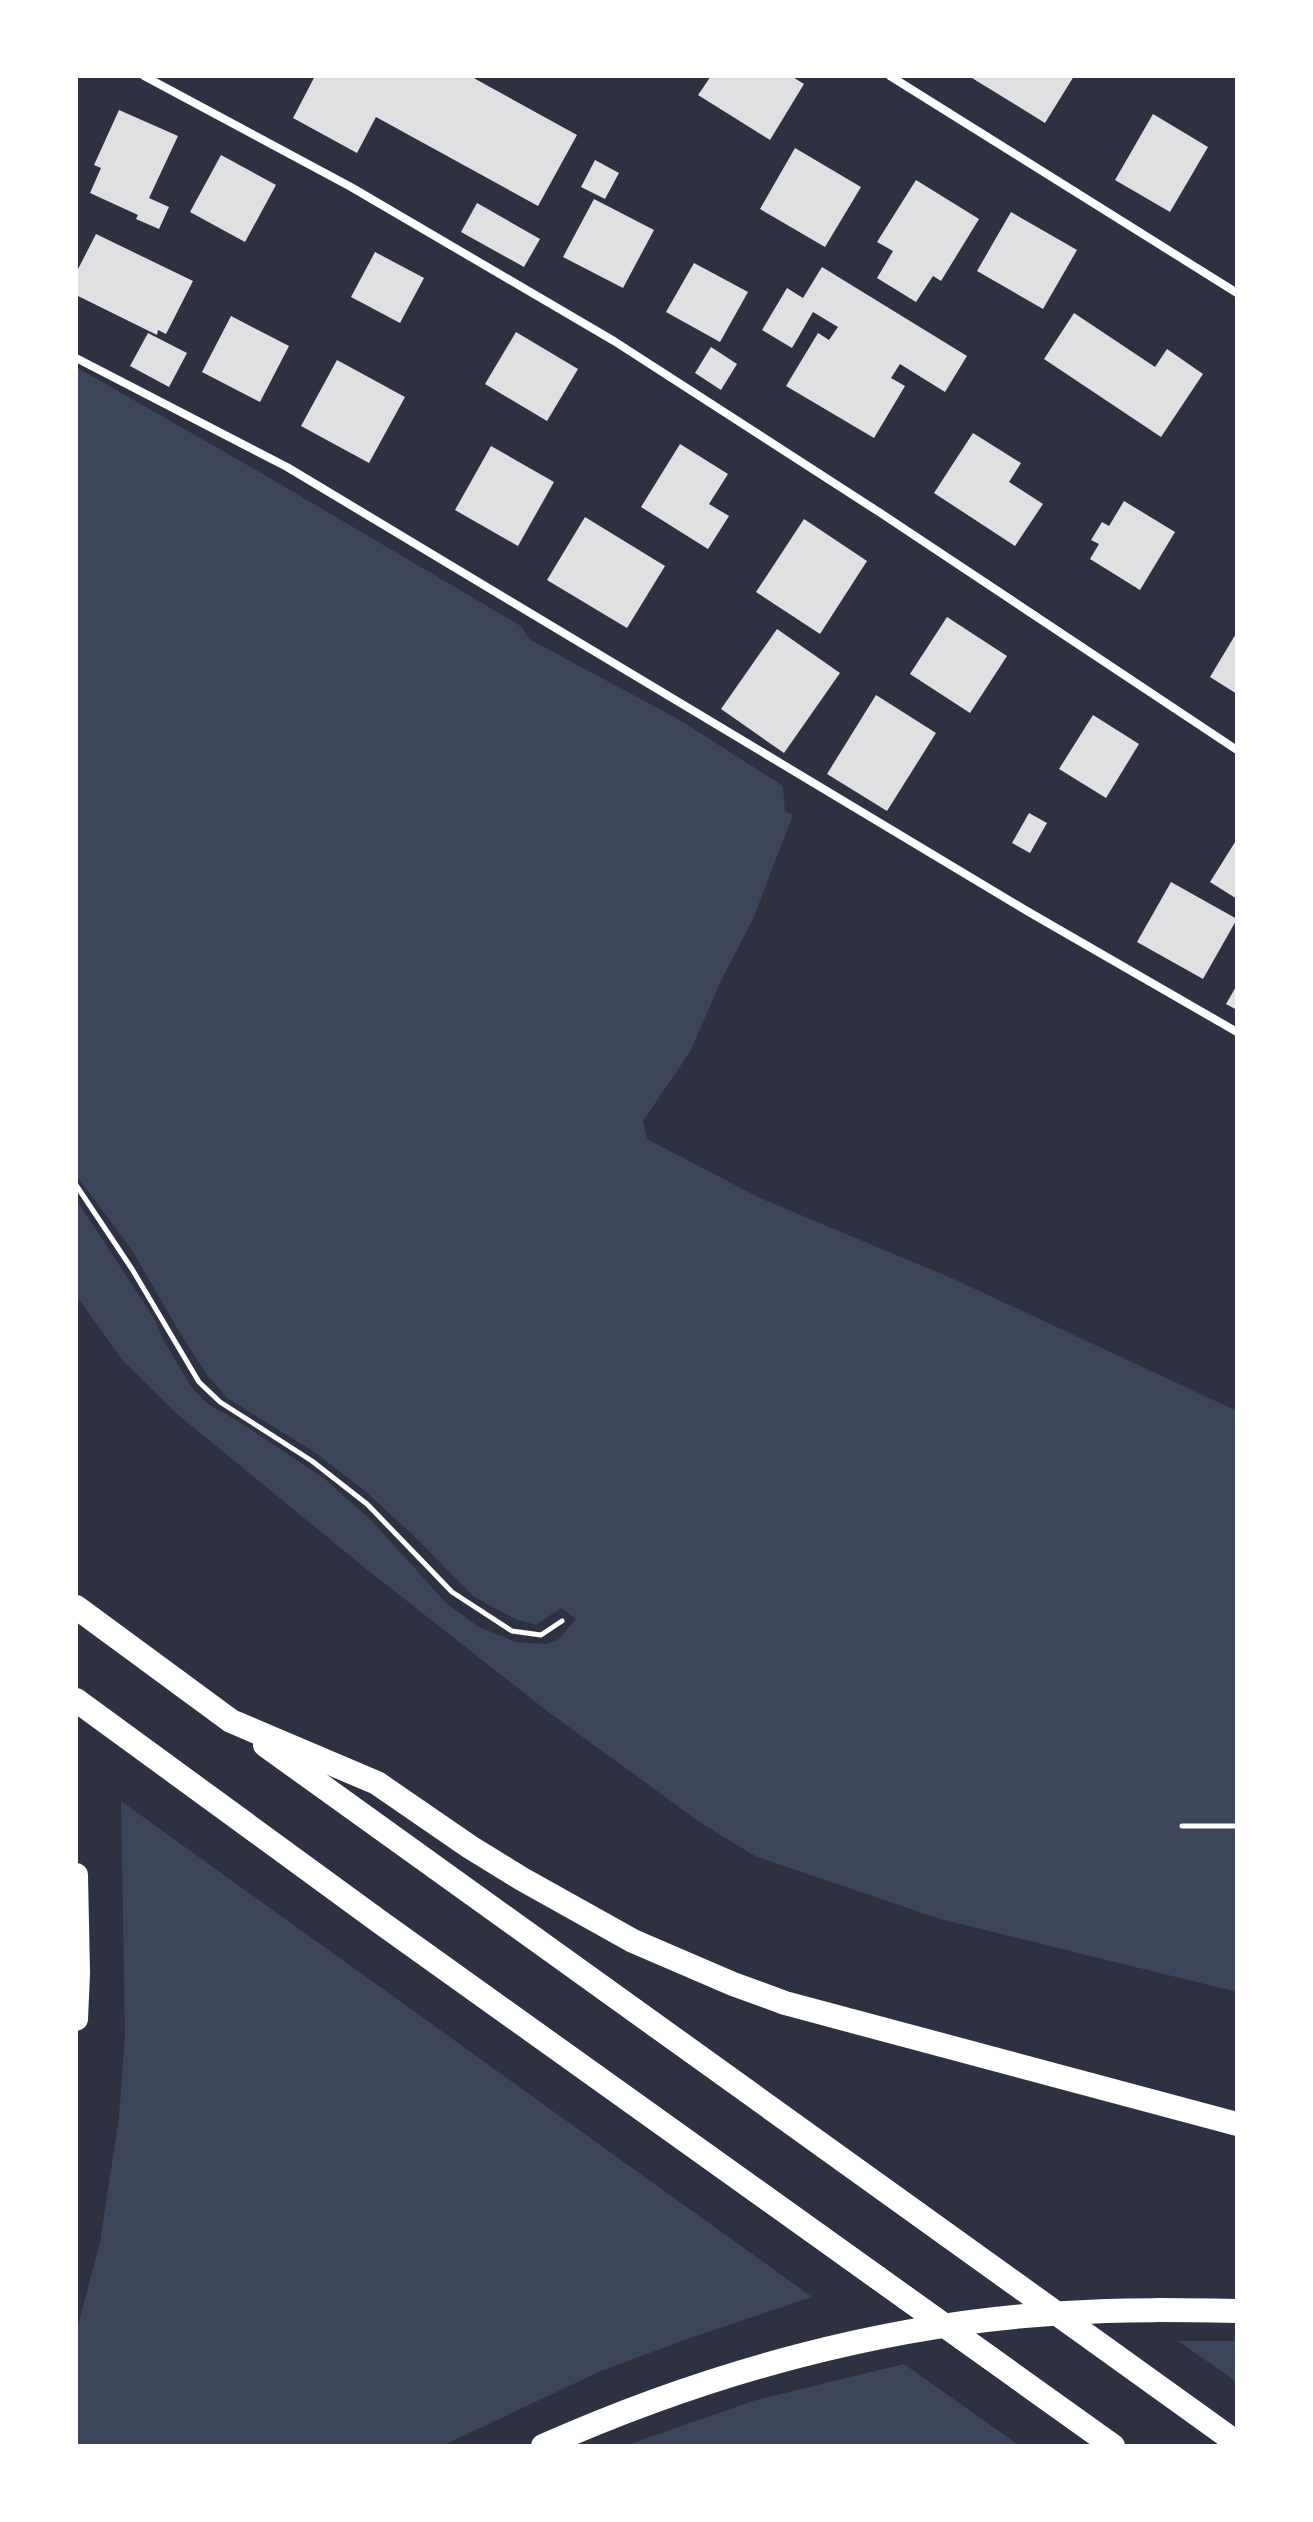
<svg xmlns="http://www.w3.org/2000/svg" width="1313" height="2522" font-family="'DejaVu Sans',sans-serif">
	<style>
		.green { fill: #3c4559 }
		.building { fill: #e0e0e3 }
		.lines { fill: none; stroke-linecap: round; stroke-linejoin: round }
		.path { stroke: #fff; stroke-width: 5 }
		.minor { stroke: #fff; stroke-width: 8 }
		.motorway { stroke: #fff; stroke-width: 24 }
	</style>
	<rect width="100%" height="100%" fill="#2d3142"/>
	<!-- green -->
	<g class="green">
		<path d="M76 367 251 467 521 626 529 639 680 720 783 786 785 811 793 815 753 919 721 981 690 1052 643 1121 647 1139 758 1197 956 1280 1237 1411V1992L940 1919 755 1856 701 1823 547 1711 365 1568 177 1414 123 1361 76 1295V1199L154 1318 164 1341 192 1388 209 1405 238 1421 325 1479 372 1521 447 1604 479 1627 516 1642 546 1644 559 1639 576 1619 561 1608 536 1625 517 1620 474 1597 414 1536 366 1492 317 1454 227 1398 208 1376 183 1338 133 1252 76 1175Z"/>
		<path d="M121 1801 812 2297 696 2336 603 2370 442 2446H76V2333L100 2242 119 2117 125 2036Z"/>
		<path d="M1178 2341H1237V2382Z"/>
		<path d="M904 2364 1020 2446H624L756 2400Z"/>
	</g>
	<!-- building -->
	<g class="building">
		<path d="M315 76H470L577 135 538 206 376 117 357 153 293 118Z"/>
		<path d="M711 76H791L804 84 770 140 698 95Z"/>
		<path d="M973 76H1074L1045 123 972 78Z"/>
		<path d="M119 110 178 136 149 198 169 207 159 229 136 219 138 215 90 193 101 168 94 165Z"/>
		<path d="M1153 114 1208 147 1170 212 1115 180Z"/>
		<path d="M795 148 861 187 825 247 760 209Z"/>
		<path d="M221 155 276 185 245 242 190 212Z"/>
		<path d="M595 160 619 173 605 199 581 187Z"/>
		<path d="M916 180 979 219 941 281 933 276 916 302 877 278 893 251 877 242Z"/>
		<path d="M594 199 654 230 623 288 563 257Z"/>
		<path d="M477 203 540 239 524 267 461 232Z"/>
		<path d="M1011 212 1077 250 1043 309 977 271Z"/>
		<path d="M96 234 193 281 166 334 158 330 157 335 76 295V273Z"/>
		<path d="M375 252 424 278 400 323 351 297Z"/>
		<path d="M694 263 748 292 720 342 666 312Z"/>
		<path d="M822 267 967 356 945 392 900 364 891 378 905 386 874 438 786 386 818 333 829 340 838 327 813 312 792 348 762 330 787 288 803 298Z"/>
		<path d="M1074 313 1155 367 1167 349 1203 374 1161 437 1044 359Z"/>
		<path d="M231 316 289 346 260 402 202 372Z"/>
		<path d="M516 332 578 369 547 421 485 384Z"/>
		<path d="M148 333 187 353 169 387 130 366Z"/>
		<path d="M711 347 737 364 721 390 695 373Z"/>
		<path d="M337 360 405 397 369 463 301 426Z"/>
		<path d="M973 433 1021 463 1009 482 1043 504 1015 546 934 493Z"/>
		<path d="M680 444 728 474 709 504 729 516 708 549 641 507Z"/>
		<path d="M491 446 554 482 518 546 455 510Z"/>
		<path d="M1124 501 1175 532 1140 590 1090 559 1099 544 1091 540 1102 522 1109 526Z"/>
		<path d="M585 517 665 566 627 628 547 580Z"/>
		<path d="M804 519 867 561 820 634 756 592Z"/>
		<path d="M947 617 1007 656 970 713 910 674Z"/>
		<path d="M777 629 840 673 784 753 721 709Z"/>
		<path d="M1237 632V694L1210 677Z"/>
		<path d="M876 695 936 733 887 811 827 774Z"/>
		<path d="M1093 715 1139 744 1106 798 1059 769Z"/>
		<path d="M1029 813 1047 823 1030 853 1012 843Z"/>
		<path d="M1237 839V899L1210 882Z"/>
		<path d="M1171 882 1237 919 1203 979 1137 942Z"/>
		<path d="M1237 985V1010L1226 1004Z"/>
	</g>
	<g class="lines">
		<!-- path -->
		<g class="path">
			<path d="M76 1185 132 1269 199 1382 220 1402 312 1461 367 1504 452 1592 512 1631 541 1635 562 1621"/>
			<path d="M1182 1826H1237"/>
		</g>
		<!-- minor -->
		<g class="minor">
			<path d="M144 76 351 187 614 341 879 512 1237 750"/>
			<path d="M890 76 1237 293"/>
			<path d="M76 358 287 467 1027 911 1237 1032"/>
		</g>
		<!-- motorway -->
		<g class="motorway">
			<path d="M76 1607 231 1721 377 1783 470 1847 522 1879 633 1941 733 1984 785 2003 1237 2124"/>
			<path d="M76 1700 380 1922 1113 2446"/>
			<path d="M265 1745 1237 2443"/>
			<path d="M76 1875 78 1973 76 2019"/>
			<path d="M543 2446C707 2373 887 2323 1066 2313 1123 2309 1180 2310 1237 2311"/>
		</g>
	</g>
	<!-- border -->
	<rect width="1313" height="2522" fill="none" stroke="#ffffff" stroke-width="156"/>
</svg>
